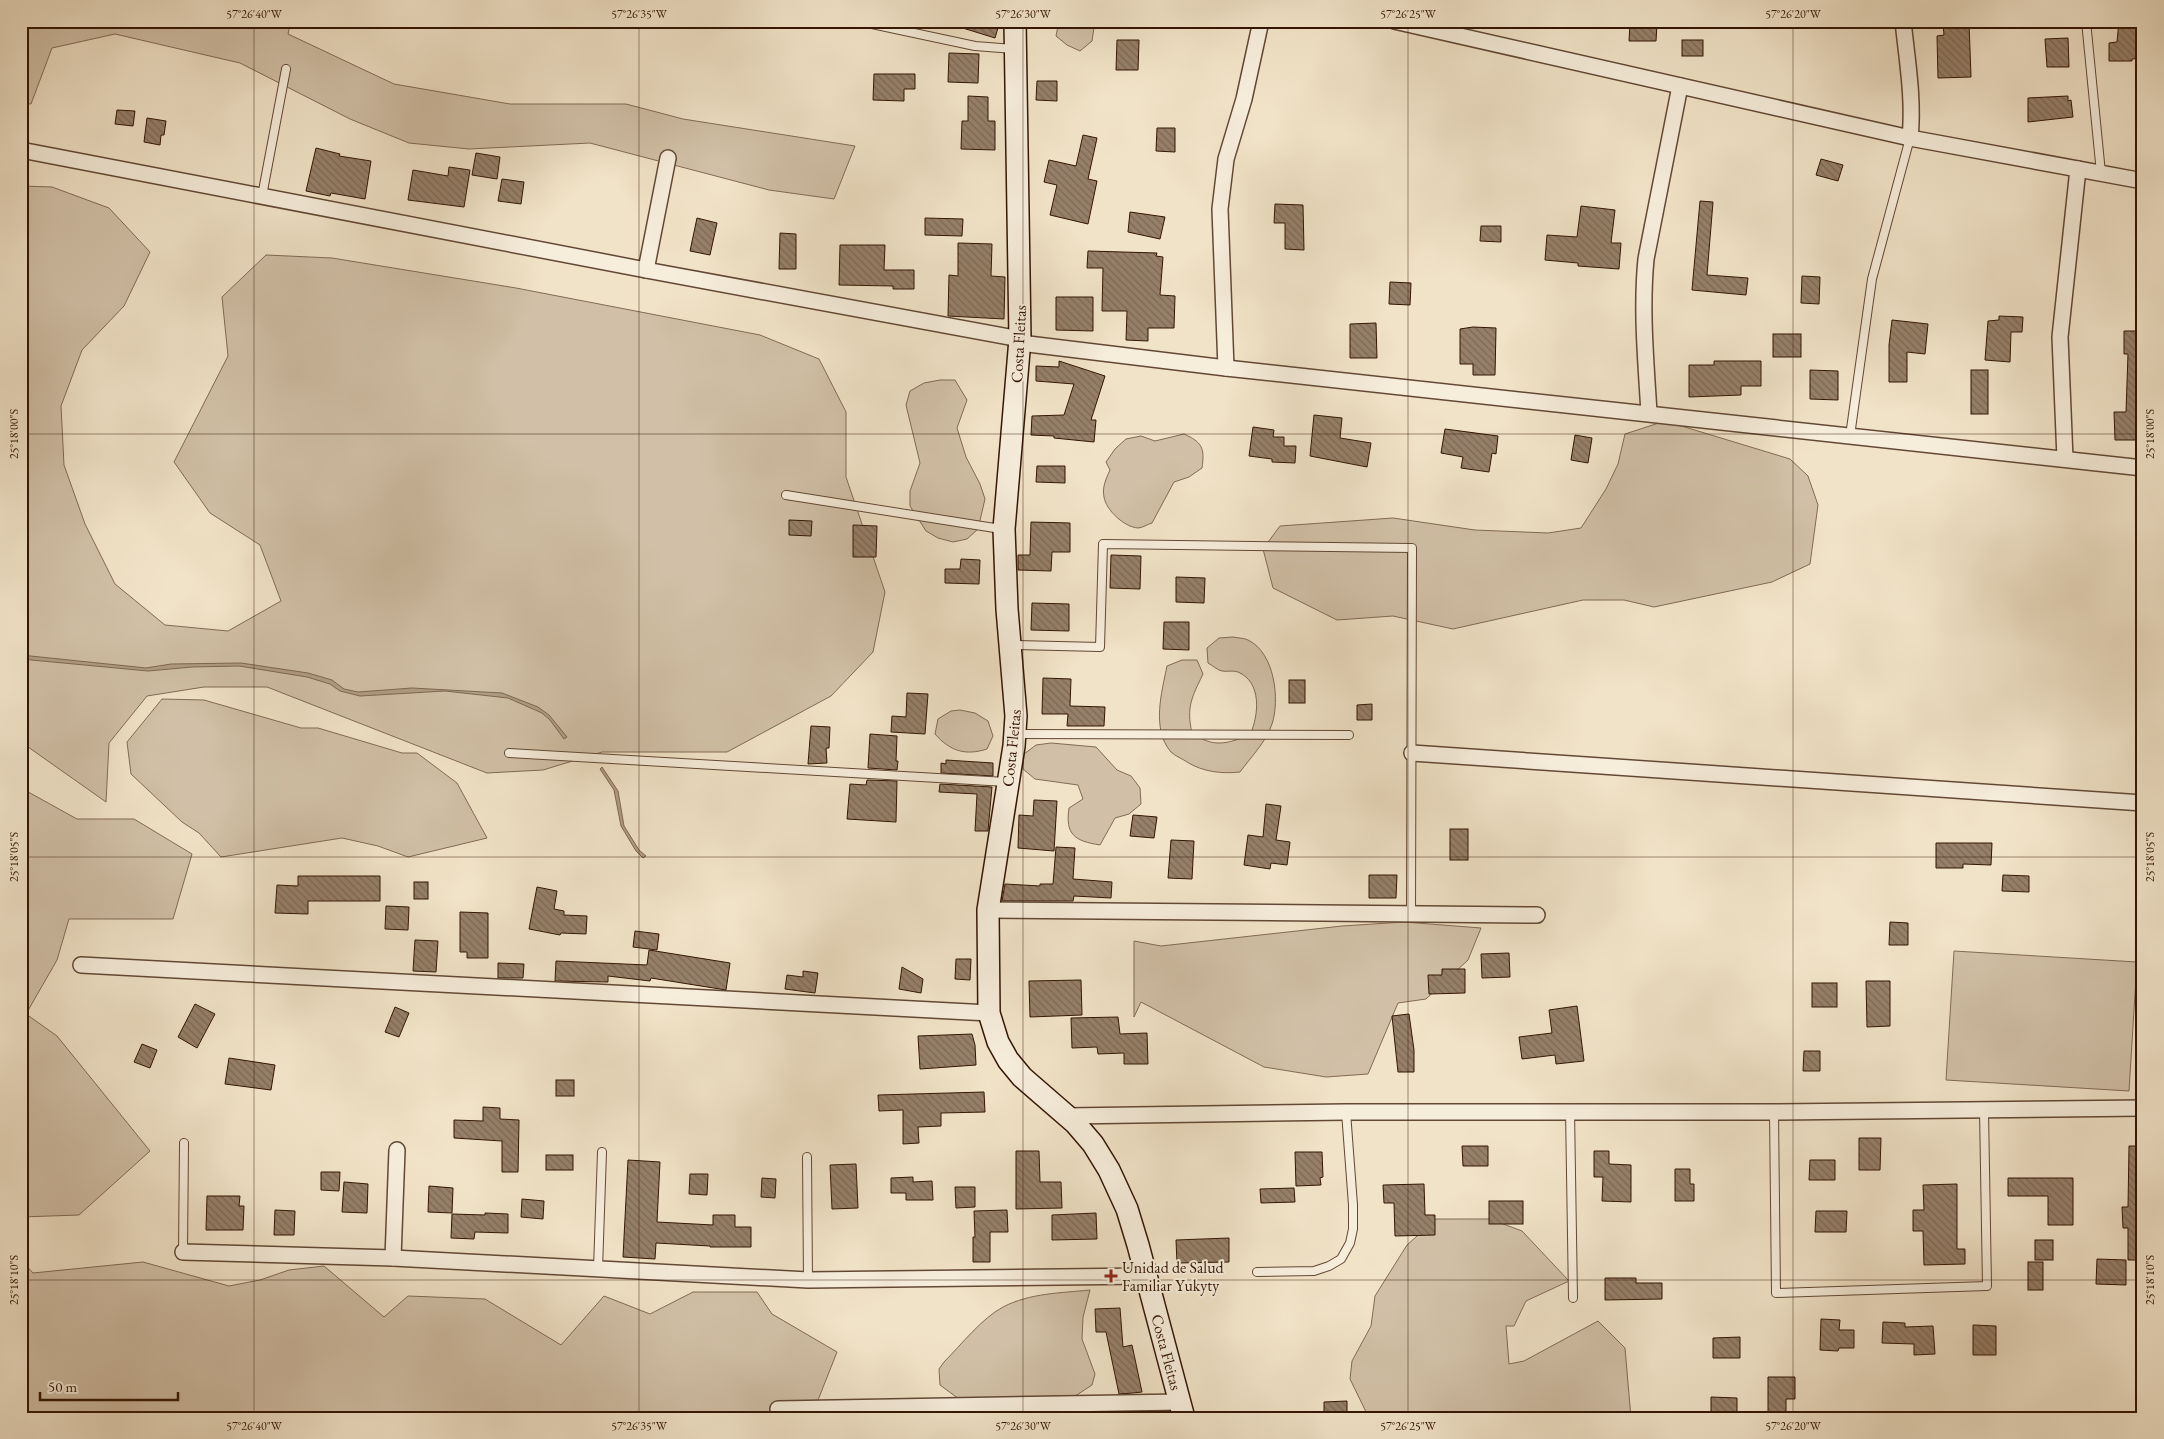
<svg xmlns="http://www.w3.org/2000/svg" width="2164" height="1439" font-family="'EB Garamond',serif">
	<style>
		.grass { fill: #d1c0a7; stroke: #826a56 }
		.water { fill: #b09d85; stroke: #7e6751 }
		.building { fill: url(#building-back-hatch); stroke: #331504 }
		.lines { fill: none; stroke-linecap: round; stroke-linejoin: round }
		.service-casing { stroke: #624835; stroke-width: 10 }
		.minor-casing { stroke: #624835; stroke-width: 18 }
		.secondary-casing { stroke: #331504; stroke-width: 24 }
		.service { stroke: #f6eddb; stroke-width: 8 }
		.minor { stroke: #f6eddb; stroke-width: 15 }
		.secondary { stroke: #f6eddb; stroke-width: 21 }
		.ticks { fill: none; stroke: #331504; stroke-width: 1; stroke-opacity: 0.45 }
		.poi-dot { fill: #8f2418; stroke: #f6eddb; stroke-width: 2 }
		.labels { text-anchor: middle; stroke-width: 4; stroke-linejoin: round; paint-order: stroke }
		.street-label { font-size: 16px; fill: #331504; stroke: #f6eddb }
		.poi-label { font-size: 16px; fill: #331504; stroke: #f6eddb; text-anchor: start }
		.neatline { fill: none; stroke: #331504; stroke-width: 2 }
		.ticks-label { font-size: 12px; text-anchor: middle; fill: #331504 }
	</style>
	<defs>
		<pattern id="building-back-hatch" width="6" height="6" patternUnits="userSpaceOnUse" patternTransform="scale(1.25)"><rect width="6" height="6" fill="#96806a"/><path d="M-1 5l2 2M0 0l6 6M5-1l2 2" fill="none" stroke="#7b6855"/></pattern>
	</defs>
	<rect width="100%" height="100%" fill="#f1e3c8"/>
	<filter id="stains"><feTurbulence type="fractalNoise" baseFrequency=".004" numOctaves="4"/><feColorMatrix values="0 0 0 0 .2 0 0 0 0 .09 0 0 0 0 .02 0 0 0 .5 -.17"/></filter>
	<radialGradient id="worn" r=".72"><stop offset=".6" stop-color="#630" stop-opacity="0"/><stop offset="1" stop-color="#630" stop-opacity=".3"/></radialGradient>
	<!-- grass -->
	<g class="grass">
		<path d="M21 21H291L288 34 394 84 510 104H626L683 119 855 146 834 199 769 190 590 143 469 149 409 143 350 119 240 63 115 34 52 48 31 104 21 103Z"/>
		<path d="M1059 21H1095L1092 41 1080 51 1067 45 1056 36Z"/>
		<path d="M21 186 52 187 109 208 150 252 124 306 82 350 61 406 64 465 85 524 115 584 165 625 228 631 281 601 260 545 210 513 174 462 228 356 222 297 266 255 332 258 516 288 760 335 819 359 846 412V477L885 592 873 652 831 696 727 752H602L543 770 487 773 267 687H204L147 696 109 743 106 802 21 742Z"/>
		<path d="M940 380H955L967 400 957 428 966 457 980 484 985 499 978 529 967 539 953 542 938 538 926 531 910 506V491L920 463 906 405 910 391 924 383Z"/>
		<path d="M1665 421 1790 459 1808 476 1818 505 1810 564 1772 582 1654 607 1624 600H1583L1453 629 1393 616 1337 620 1273 588 1263 549 1280 526 1393 518 1475 530 1548 533 1581 528 1606 489 1618 464 1625 434Z"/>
		<path d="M1184 434C1202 442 1205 448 1202 468L1189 477 1174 482 1152 523C1148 524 1142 528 1138 528 1124 527 1106 510 1104 497 1102 487 1106 479 1110 470L1106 462 1115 449 1126 439 1141 436 1155 441Z"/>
		<path d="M1233 637C1238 638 1244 638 1248 640 1275 653 1280 700 1272 724 1266 742 1251 757 1240 772 1222 774 1203 772 1187 762 1183 759 1175 756 1171 752 1151 729 1162 691 1167 666L1182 660H1197L1203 674C1192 697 1186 707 1192 733 1214 748 1226 744 1250 735 1259 715 1262 682 1238 672 1233 670 1227 672 1222 671 1217 670 1212 665 1208 663L1207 648 1219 638Z"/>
		<path d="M162 699 204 700 301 728H318L402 753H417L457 783 487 838 408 857 378 846 342 838 221 857 199 833 182 822 131 774 127 742Z"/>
		<path d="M960 710 975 713 988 721 993 736 987 749C965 756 950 751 935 734L938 719 951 711Z"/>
		<path d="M1051 743 1096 747 1117 770 1131 776 1140 788 1141 804 1129 814 1115 818 1100 845C1075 841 1065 835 1069 808L1083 799 1078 785 1035 779 1023 769 1024 754 1036 745Z"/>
		<path d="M21 788 77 819H134L192 854 173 919H69L57 960 26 1014 57 1036 150 1151 79 1215 21 1217Z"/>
		<path d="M1404 922 1481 928 1468 960 1426 999 1398 1003 1368 1074 1326 1077 1264 1067 1141 1002 1134 1017V941L1161 946 1342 926Z"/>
		<path d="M1954 951 2137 962 2129 1091 1946 1080Z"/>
		<path d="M1436 1219H1490L1522 1231 1569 1281 1526 1301 1514 1326H1506L1509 1364 1524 1361 1598 1321 1625 1348 1631 1418H1369L1350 1379 1352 1361 1371 1326 1375 1296 1407 1245Z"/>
		<path d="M21 1260 33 1273 143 1262 229 1286 260 1280 289 1270 324 1266 384 1317 408 1296 485 1299 561 1345 604 1296 650 1314 693 1292H757L772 1314 837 1352 818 1400 816 1418H21Z"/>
		<path d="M1090 1290 1083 1317 1082 1339 1095 1374 1092 1385 1060 1406 1017 1418H991L982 1416 940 1385 939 1369 944 1362C961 1345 982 1318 1003 1307 1030 1293 1061 1293 1090 1290Z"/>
	</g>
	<!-- water -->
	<g class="water">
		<path d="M21 655 146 668 171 664 241 663 308 673 332 680 344 689 358 692 412 688 502 693 538 707 549 715 567 737 564 739 550 720 542 713 508 698 445 691 360 696 340 691 330 684 307 677 239 666 192 667 148 671 21 659Z"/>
		<path d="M602 767 618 791 624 826 639 850 646 856 643 858 636 851 621 826 614 790 600 769Z"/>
	</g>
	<!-- building -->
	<g class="building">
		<path d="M954 21H1000L995 38 953 25Z"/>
		<path d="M2119 21H2143V58L2132 59V61H2109V43L2117 42Z"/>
		<path d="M1969 23 1971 77 1938 78 1937 36 1944 35 1943 24Z"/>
		<path d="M1630 24H1657L1656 41H1629Z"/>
		<path d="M2068 38 2069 67H2047L2045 39Z"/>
		<path d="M1117 40H1139L1138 70H1116Z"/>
		<rect x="1682" y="40" width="21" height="16"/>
		<path d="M949 53 979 54 978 83 948 82Z"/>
		<path d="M874 74H915V89H904V101L873 100Z"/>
		<path d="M1037 81H1057V101L1036 100Z"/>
		<path d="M968 96 988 97V121H995V150L961 149 962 121H968Z"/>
		<path d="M2068 96V101L2071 100 2073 117 2028 122V98Z"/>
		<path d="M117 110 135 111 133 126 115 124Z"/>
		<path d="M147 118 166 121 164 135H161L160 145 144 142Z"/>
		<path d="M1157 128H1175V152L1156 151Z"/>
		<path d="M1083 135 1097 138 1088 179 1097 181 1088 224 1050 215 1057 185 1044 182 1049 160 1076 166Z"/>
		<path d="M316 148 340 154 339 156 371 161 365 199 331 193 330 196 306 191Z"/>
		<path d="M476 153 500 157 497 179 472 175Z"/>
		<path d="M1821 159 1843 165 1838 181 1816 175Z"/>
		<path d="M449 167 470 170 464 207 408 200 413 170 448 176Z"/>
		<path d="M502 179 524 182 521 204 498 201Z"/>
		<path d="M1700 201 1713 202 1707 275 1748 278 1746 295 1692 290Z"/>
		<path d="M1275 204 1303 205 1304 250 1285 249V223H1274Z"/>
		<path d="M1581 206 1615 210 1611 243H1621L1619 269 1578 266V263L1545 260 1547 235 1577 237Z"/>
		<path d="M1130 212 1165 217 1160 239 1128 232Z"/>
		<path d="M697 218 717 223 710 255 690 251Z"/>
		<path d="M925 218 963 219 962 236 925 235Z"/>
		<path d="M1481 226H1501V242L1480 241Z"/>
		<path d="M780 233 796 234V269H779Z"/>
		<path d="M958 243 992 244 991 276 1005 277 1004 319 948 316 949 275 958 276Z"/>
		<path d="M840 245H885L884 270H914V289H893V286L839 285Z"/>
		<path d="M1088 251 1157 253 1156 256 1163 257 1160 295 1175 296 1174 328H1148V341L1126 340 1127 311H1102L1103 268H1087Z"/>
		<path d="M1802 276 1820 277 1819 304 1801 303Z"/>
		<path d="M1390 282 1411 283 1410 305 1389 304Z"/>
		<path d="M1056 297H1093V331L1056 330Z"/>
		<path d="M1999 316 2023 317 2022 332H2011L2010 362 1985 360 1988 321 1999 320Z"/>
		<path d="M1892 320 1928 324 1925 354 1907 352V382H1889V345Z"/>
		<path d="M1376 323 1377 358H1350V324Z"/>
		<path d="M1473 327 1496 328 1495 375H1473V364H1460V329Z"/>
		<path d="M2124 331H2143V437H2139V440H2115L2114 412H2126L2128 354H2124Z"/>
		<rect x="1773" y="334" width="28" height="23"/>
		<path d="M1059 361 1105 376 1091 420H1096L1094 442 1054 438V436L1031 435 1032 416 1064 415 1074 384 1036 381V366L1059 367Z"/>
		<path d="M1714 361H1761V386H1741V395L1689 397V365H1714Z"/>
		<path d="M1810 370 1838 371V400L1810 399Z"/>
		<rect x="1971" y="370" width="17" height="44"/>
		<path d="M1314 415 1342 418 1340 438 1371 443 1367 467 1310 456Z"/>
		<path d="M1253 427 1274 430 1273 437H1284V446H1296L1295 463 1272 462V459L1249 456Z"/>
		<path d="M1445 429 1498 436 1496 454 1492 453 1489 472 1461 468 1463 457 1441 453Z"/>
		<path d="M1575 435 1592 438 1588 463 1571 460Z"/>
		<path d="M1037 466H1065V483L1036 482Z"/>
		<path d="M789 520 812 521 811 536 789 535Z"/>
		<path d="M1031 522 1070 523V552H1052L1051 571 1018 570V555H1030Z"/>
		<path d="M853 525 877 526 876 557H853Z"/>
		<path d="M1111 555 1141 556 1140 589 1110 588Z"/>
		<path d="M961 559 980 560 979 584 945 583V569H960Z"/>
		<path d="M1176 577 1205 578 1204 603 1176 602Z"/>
		<path d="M1032 603 1069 604V631L1031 630Z"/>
		<path d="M1164 622H1189V650L1163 649Z"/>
		<path d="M1043 678 1071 679 1070 706 1105 707 1104 726H1067L1068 714H1042Z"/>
		<rect x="1289" y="680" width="16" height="23"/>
		<path d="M907 693 928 694 925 734 891 732 892 716 906 717Z"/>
		<path d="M1372 704V720H1357V705Z"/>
		<path d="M811 726 830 727 829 748H826L827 763 808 764Z"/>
		<path d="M870 734 897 736 896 761H898L897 770 868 768Z"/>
		<path d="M946 760 993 763V776L941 773V763L946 764Z"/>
		<path d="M867 780 897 781 896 822 847 819 850 784 866 785Z"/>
		<path d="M940 784 992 787 988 831H975L977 794 939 792Z"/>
		<path d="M1034 800 1057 801 1054 851 1018 848 1019 815 1033 816Z"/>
		<path d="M1266 804 1281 806 1276 840 1290 842 1287 865 1271 863 1270 869 1244 865 1248 835 1263 837Z"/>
		<path d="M1133 815 1157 817 1154 838 1130 836Z"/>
		<rect x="1450" y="829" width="18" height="31"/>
		<path d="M1171 840 1194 841 1192 879 1168 878Z"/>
		<path d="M1936 843H1992L1991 865 1963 864V868H1936Z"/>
		<path d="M1056 847 1075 848 1073 879 1112 882 1111 898 1074 896 1073 901H1002L1005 884 1040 886V884H1053Z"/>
		<path d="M1369 875H1397L1396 898H1369Z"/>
		<path d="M2003 875 2029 876V892L2002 891Z"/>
		<path d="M298 876H380V901H308V914L275 913 277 885 298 886Z"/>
		<rect x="414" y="882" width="14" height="17"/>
		<path d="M537 887 557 891 554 909 564 911V915L587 916 586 934 561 933 560 935 529 929Z"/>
		<path d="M386 906 409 907 408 930 385 929Z"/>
		<path d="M460 912 488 913V958H467V952H460Z"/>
		<path d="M1890 922 1908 923V945H1889Z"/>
		<path d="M635 931 659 934 657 950 633 947Z"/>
		<path d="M415 940 438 941 436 972 413 971Z"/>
		<path d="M649 950 730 963 726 990 651 978 650 981 608 976V982L555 981 556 961 647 965Z"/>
		<path d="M1509 953 1510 977 1482 978 1481 954Z"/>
		<path d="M956 959H971L970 980 955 979Z"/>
		<path d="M498 963 524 964 523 978H498Z"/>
		<path d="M902 967 923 979 921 993 899 989Z"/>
		<path d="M1442 969H1465V993L1429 994 1428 975H1442Z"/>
		<path d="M803 971 818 973 815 993 785 989 787 975 803 977Z"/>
		<path d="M1081 980 1082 1015 1030 1017 1029 981Z"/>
		<path d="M1866 981H1890V1026L1867 1027Z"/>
		<rect x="1812" y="983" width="25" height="24"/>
		<path d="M195 1004 215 1014 197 1048 178 1037Z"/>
		<path d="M1577 1006 1584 1061 1556 1064 1555 1055 1522 1059 1519 1037 1552 1033 1549 1010Z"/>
		<path d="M395 1007 409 1013 399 1037 385 1032Z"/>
		<path d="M1409 1014 1414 1050V1072H1398L1392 1016Z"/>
		<path d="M1118 1017 1120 1034 1147 1033 1148 1064H1124V1053L1098 1054 1097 1047 1072 1048 1071 1018Z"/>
		<path d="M972 1034 975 1045 976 1065 920 1069 918 1036Z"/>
		<path d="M142 1044 157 1050 150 1068 134 1062Z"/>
		<path d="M1804 1051H1820V1071H1803Z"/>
		<path d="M229 1058 275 1065 271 1090 225 1084Z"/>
		<rect x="556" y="1080" width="18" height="16"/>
		<path d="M984 1092 985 1112 941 1113V1126L918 1127 919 1143 903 1144V1110L879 1111 878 1095Z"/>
		<path d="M483 1107 500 1108V1119L519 1120 518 1172H502V1141L454 1138V1120L483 1121Z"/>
		<path d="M1859 1138H1881L1880 1170H1859Z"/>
		<path d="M1462 1146H1488V1166H1463Z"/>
		<path d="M2129 1146H2143V1260H2128V1228H2123L2122 1207H2128Z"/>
		<path d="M1016 1151H1039L1040 1182H1061L1062 1208 1016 1209Z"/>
		<path d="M1594 1151H1609V1164L1631 1165V1202L1602 1201 1603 1177H1594Z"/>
		<path d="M1295 1152H1322L1323 1177 1320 1178 1321 1185 1296 1186Z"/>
		<rect x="546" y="1155" width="27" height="15"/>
		<path d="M628 1160 660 1162 657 1222 713 1225V1215H735V1227H751V1247H710V1246L656 1243 655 1259 623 1257Z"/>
		<path d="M1810 1160H1835V1180H1809Z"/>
		<path d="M856 1164 858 1208 832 1209 830 1165Z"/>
		<path d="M1675 1169H1690V1184H1694V1201H1675Z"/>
		<path d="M321 1172H340L339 1191 321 1190Z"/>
		<path d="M690 1174H708L707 1195 689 1194Z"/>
		<path d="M913 1177V1182L932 1181 933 1200H906V1193H891V1178Z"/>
		<path d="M762 1178 776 1179 775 1198 761 1197Z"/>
		<path d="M2008 1178H2073V1225H2048V1196H2008Z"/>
		<path d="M344 1182 368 1184 367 1213 342 1212Z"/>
		<path d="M1424 1184 1425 1215H1435V1235L1395 1236 1394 1203H1384L1383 1185Z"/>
		<path d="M1957 1184V1249H1965V1264L1924 1265 1923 1231H1913V1210H1924L1923 1185Z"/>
		<path d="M429 1186 453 1188 452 1213 428 1212Z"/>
		<path d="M955 1187H975V1207L956 1208Z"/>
		<path d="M1294 1188 1295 1202 1261 1203 1260 1189Z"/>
		<path d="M207 1196H240L239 1206H244L243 1230H206Z"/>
		<path d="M522 1199 544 1201 543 1219 521 1217Z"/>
		<rect x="1489" y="1201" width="34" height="23"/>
		<path d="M275 1210 295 1211 294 1235H274Z"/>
		<path d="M1007 1210 1008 1232H990V1262H973V1237H975L974 1211Z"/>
		<path d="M1816 1211H1847L1846 1232H1815Z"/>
		<path d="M485 1213 508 1214V1233L475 1232 474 1239 451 1238 452 1214 485 1215Z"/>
		<path d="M1096 1213 1097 1239 1052 1240V1215Z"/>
		<path d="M1229 1238V1262L1177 1263 1176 1240Z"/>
		<rect x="2035" y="1240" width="18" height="20"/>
		<path d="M2097 1259 2126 1260V1285L2096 1284Z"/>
		<rect x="2028" y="1262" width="15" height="28"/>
		<path d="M1605 1278H1636V1283H1662V1299L1605 1300Z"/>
		<path d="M1120 1308 1123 1347 1132 1345 1142 1392 1133 1393 1119 1394 1106 1332H1096L1095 1309Z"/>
		<path d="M1821 1319 1840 1320 1839 1330H1854V1348H1839L1838 1351 1820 1350Z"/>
		<path d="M1883 1322 1905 1323V1327L1933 1326 1935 1354 1914 1355V1344L1882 1343Z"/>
		<path d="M1973 1325 1996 1326V1355H1973Z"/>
		<path d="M1740 1337V1358H1713V1338Z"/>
		<path d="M1768 1377H1795V1399H1786V1418H1768Z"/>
		<path d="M1711 1397 1737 1398V1418H1711Z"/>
		<path d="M1347 1401V1418H1324V1402Z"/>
	</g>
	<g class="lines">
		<defs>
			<g id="service">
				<path d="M858 21 975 46 1014 49"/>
				<path d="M2086 21 2101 173"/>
				<path d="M262 196 286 69"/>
				<path d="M1850 436 1872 279 1910 138"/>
				<path d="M786 495 1001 529"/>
				<path d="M1013 645 1100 647 1103 544 1412 548 1411 914"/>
				<path d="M1017 734 1349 735"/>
				<path d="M509 753 1006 782"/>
				<path d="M1570 1110 1573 1298"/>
				<path d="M1774 1112 1776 1293 1987 1286 1984 1110"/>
				<path d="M807 1157 808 1280"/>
				<path d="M183 1252 184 1143"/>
				<path d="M598 1269 602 1152"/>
				<path d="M1257 1272 1314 1271 1329 1266 1341 1259 1350 1243 1353 1229V1205L1346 1112"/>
			</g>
			<g id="minor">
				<path d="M1394 21 1910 138 2143 181"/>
				<path d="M1903 21C1907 60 1914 99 1910 138"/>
				<path d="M21 150 646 270 1020 339"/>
				<path d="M646 270 668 158"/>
				<path d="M1020 343 1226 368 2143 468"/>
				<path d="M1226 368 1220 209 1226 159 1244 99 1261 21"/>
				<path d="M1649 413C1646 362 1641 310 1646 259L1680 86"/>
				<path d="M2065 459 2060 337 2078 169"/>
				<path d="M1412 753 2143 803"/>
				<path d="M988 910 1537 915"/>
				<path d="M81 965 989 1013"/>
				<path d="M1067 1116 1346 1112H1774L2143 1108"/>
				<path d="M183 1252 393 1258 808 1280 1147 1276"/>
				<path d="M393 1258 397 1150"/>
				<path d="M778 1409 1180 1402"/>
			</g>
			<path id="secondary" d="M1015 21 1020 339 1004 529 1007 609 1016 716 1014 746 988 910 989 1013 998 1042 1008 1060 1022 1077 1075 1123 1093 1144 1109 1170 1127 1209 1138 1245 1184 1418"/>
		</defs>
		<!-- service casing -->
		<use href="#service" class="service-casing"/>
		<!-- minor casing -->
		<use href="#minor" class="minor-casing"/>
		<!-- secondary casing -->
		<use href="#secondary" class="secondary-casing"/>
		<!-- service -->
		<use href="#service" class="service"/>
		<!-- minor -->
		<use href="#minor" class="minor"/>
		<!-- secondary -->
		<use href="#secondary" class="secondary"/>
	</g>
	<!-- ticks -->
	<path class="ticks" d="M254 21V1418M639 21V1418M1023 21V1418M1408 21V1418M1793 21V1418M21 434H2143M21 857H2143M21 1280H2143"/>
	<!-- markers -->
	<path class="poi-dot" d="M1108.5 1268.5h5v5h5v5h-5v5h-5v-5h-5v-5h5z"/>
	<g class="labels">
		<!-- street labels -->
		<g class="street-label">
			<text transform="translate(1018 344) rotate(-87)" y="6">Costa Fleitas</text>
			<text transform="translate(1011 748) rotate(-84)" y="6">Costa Fleitas</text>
			<text transform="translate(1167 1352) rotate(75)" y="6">Costa Fleitas</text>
		</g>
		<!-- poi labels -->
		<g class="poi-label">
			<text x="1122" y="1273">Unidad de Salud<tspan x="1122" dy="18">Familiar Yukyty</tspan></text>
		</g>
	</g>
	<!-- margin -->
	<rect width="2164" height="1439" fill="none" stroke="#f1e3c8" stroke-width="55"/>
	<!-- scale -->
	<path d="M40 1392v8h138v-8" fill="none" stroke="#331504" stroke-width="2.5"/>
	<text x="48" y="1392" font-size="15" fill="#331504" stroke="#f6eddb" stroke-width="4" paint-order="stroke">50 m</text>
	<rect x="28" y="28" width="2108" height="1384" class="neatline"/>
	<g class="ticks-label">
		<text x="254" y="18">57°26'40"W</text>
		<text x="639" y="18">57°26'35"W</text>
		<text x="1023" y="18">57°26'30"W</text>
		<text x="1408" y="18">57°26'25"W</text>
		<text x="1793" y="18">57°26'20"W</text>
		<text transform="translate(14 434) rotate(-90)" y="4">25°18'00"S</text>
		<text transform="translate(2150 434) rotate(-90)" y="4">25°18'00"S</text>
		<text transform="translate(14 857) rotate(-90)" y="4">25°18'05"S</text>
		<text transform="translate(2150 857) rotate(-90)" y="4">25°18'05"S</text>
		<text transform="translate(14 1280) rotate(-90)" y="4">25°18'10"S</text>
		<text transform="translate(2150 1280) rotate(-90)" y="4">25°18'10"S</text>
		<text x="254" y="1430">57°26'40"W</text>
		<text x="639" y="1430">57°26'35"W</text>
		<text x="1023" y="1430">57°26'30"W</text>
		<text x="1408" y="1430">57°26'25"W</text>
		<text x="1793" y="1430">57°26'20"W</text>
	</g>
	<rect width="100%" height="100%" filter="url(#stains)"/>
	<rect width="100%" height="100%" fill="url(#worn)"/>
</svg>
